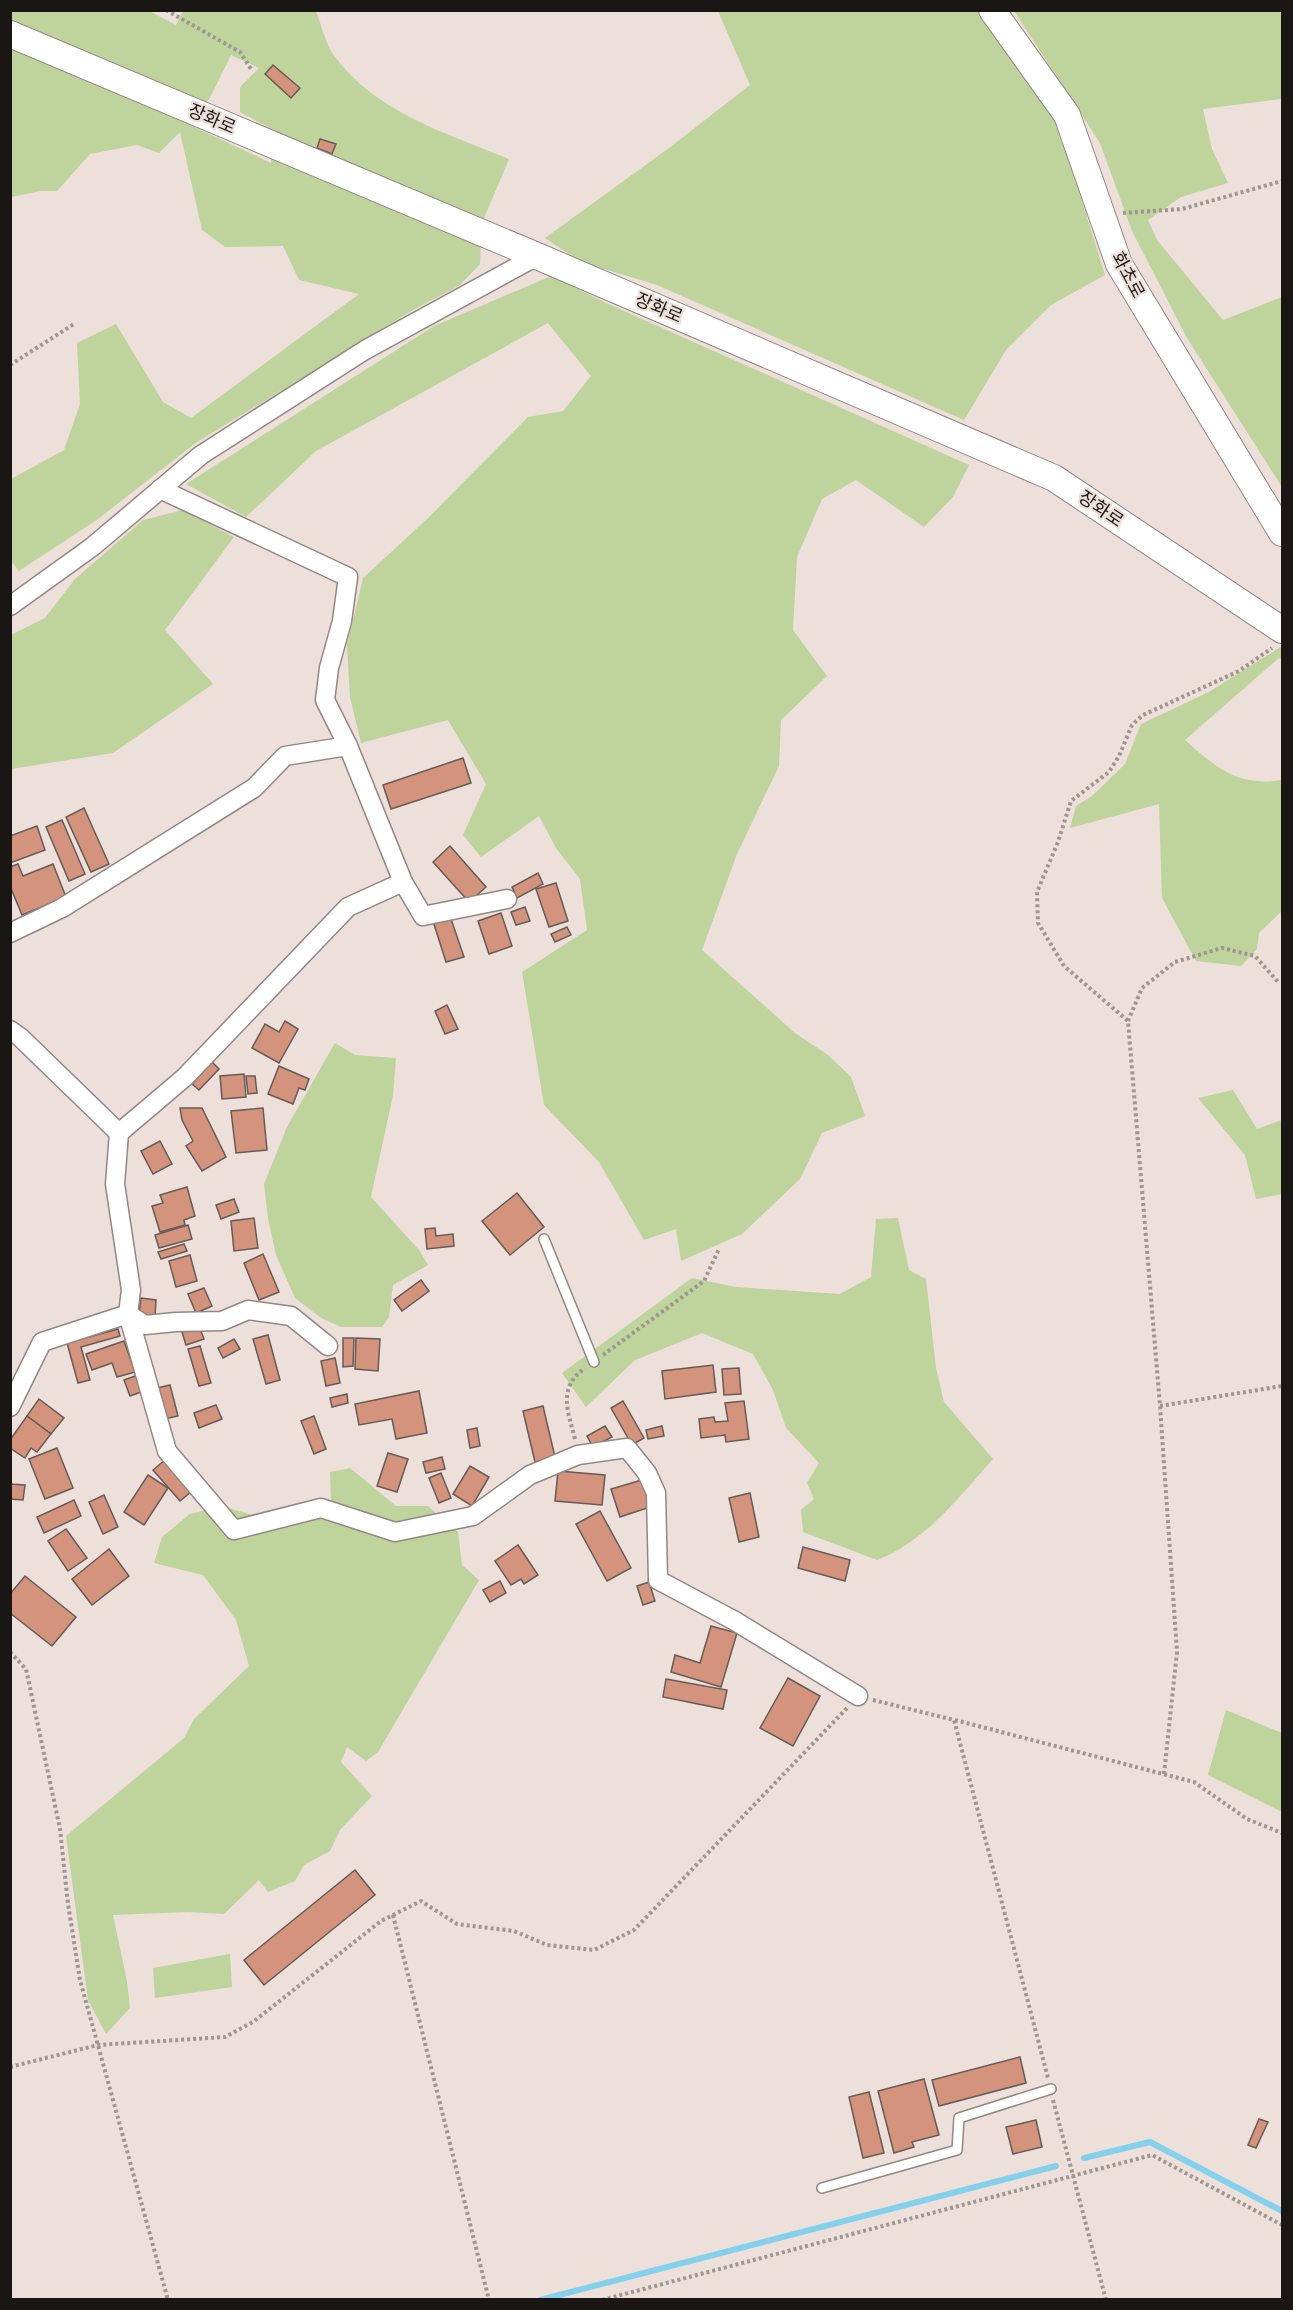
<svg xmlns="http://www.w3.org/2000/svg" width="1293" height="2310" font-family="Mulish,'Noto Sans KR',sans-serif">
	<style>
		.green { fill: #bed49c; fill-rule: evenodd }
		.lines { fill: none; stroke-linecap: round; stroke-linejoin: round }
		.stream { stroke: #85d1ed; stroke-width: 6 }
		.building { fill: #d4937c; stroke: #675b57; stroke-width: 1.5 }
		.lane-casing { stroke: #948783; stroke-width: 12 }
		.street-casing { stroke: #948783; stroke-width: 21 }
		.secondary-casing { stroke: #948783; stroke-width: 28 }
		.path { stroke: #9f9591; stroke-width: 4; stroke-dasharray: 3 3; stroke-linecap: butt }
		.lane { stroke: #fff; stroke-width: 9 }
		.street { stroke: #fff; stroke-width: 18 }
		.secondary { stroke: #fff; stroke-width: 26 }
		.labels { text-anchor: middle; stroke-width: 4.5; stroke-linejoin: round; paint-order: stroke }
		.street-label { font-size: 18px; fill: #1a1614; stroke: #eddfda }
	</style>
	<rect width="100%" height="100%" fill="#eddfda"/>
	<!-- green -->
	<g class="green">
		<path d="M11 11H149L176 25 183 11H316C321 24 325 42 333 54 374 112 446 133 509 159L482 223 480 264 460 285 413 310 197 442 98 519 19 571 11 561V479L64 450 80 404 77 343 116 324 163 402 191 418 359 294 299 280 283 246 225 247 202 230 180 132 159 153 137 145 90 154 57 191H41L11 197ZM231 55 259 68 240 87V112L272 129 271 163 188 124 210 98Z"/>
		<path d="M718 11H982L1058 124 1105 275 1051 305 1006 350 964 420 657 285 581 262 545 238 669 148 750 85Z"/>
		<path d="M1014 11H1282V99L1203 109 1212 149 1228 183 1181 197 1148 220 1157 240 1223 320 1282 297V487L1187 338 1132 231 1100 143Z"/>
		<path d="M551 276 604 302 969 465 953 497 924 527 856 480 822 499 797 557 793 630 827 676 781 720 779 766 737 854 702 950 795 1033 828 1055 851 1077 865 1116 822 1133 800 1179 742 1234 681 1261 676 1229 644 1240 599 1162 544 1105 522 972 587 930 580 879 556 848 539 816 481 857 463 835 486 784 448 720 361 743 350 697 347 645 363 578 428 518 528 417 563 411 591 376 548 323 316 451 246 517 186 484 434 326Z"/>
		<path d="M183 510 234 537 165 630 213 684 113 753 11 769V635L45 618 75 579 143 520Z"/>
		<path d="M1282 646V660L1279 658 1185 740C1217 768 1237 787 1282 780V911L1259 933 1257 949 1241 966 1196 961 1162 898 1159 804 1070 828 1076 806 1092 796 1125 764 1141 724 1209 692Z"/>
		<path d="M335 1043 355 1055 396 1058 393 1095 371 1197 419 1250 428 1265 393 1285 389 1317 382 1327H341L321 1318 295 1298 276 1255 268 1219 264 1184 287 1127Z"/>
		<path d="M1233 1090 1257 1129 1282 1120V1194L1256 1199 1245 1155 1198 1098Z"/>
		<path d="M898 1218 909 1270 926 1279 936 1368 944 1402 993 1459C959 1497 926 1541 877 1560L803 1532 801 1510 814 1499 807 1483 819 1463 786 1428 773 1390 753 1354 702 1333 635 1360 586 1407 562 1373 692 1278 736 1287 840 1294 871 1277 876 1219Z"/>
		<path d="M350 1468 396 1506H428L458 1532 462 1565 479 1580 378 1752 366 1761 347 1747 341 1762 372 1796 340 1830 330 1851 304 1865 295 1881 268 1892 259 1880 224 1914 188 1912 113 1915 127 1981 130 2008 106 2034 88 2000 66 1836 184 1738 194 1719 249 1666 236 1620 203 1575 154 1563 162 1537 190 1514 222 1506 256 1516 331 1500 330 1472Z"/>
		<path d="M1226 1710 1282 1733V1812L1208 1775Z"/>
		<path d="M230 1954 232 1987 155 1998 153 1968Z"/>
	</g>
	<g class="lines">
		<!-- stream -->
		<g class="stream">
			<path d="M1084 2158 1150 2142 1282 2211"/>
			<path d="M540 2300 1056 2166"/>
		</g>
	</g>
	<!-- building -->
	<g class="building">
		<path d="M273 65 300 88 291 98 265 74Z"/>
		<path d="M320 139 336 144 332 154 317 148Z"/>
		<path d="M463 758 471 783 391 809 383 785Z"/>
		<path d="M84 808 109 864 91 872 66 817Z"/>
		<path d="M62 820 85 874 69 881 46 827Z"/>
		<path d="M37 826 45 850 10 863V836Z"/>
		<path d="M450 846 486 887 469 902 433 862Z"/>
		<path d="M18 864 23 876 53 864 66 897 22 915 10 886V867Z"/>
		<path d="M538 873 543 884 517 898 512 887Z"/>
		<path d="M556 883 568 921 549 927 536 889Z"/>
		<path d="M525 907 530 921 516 925 511 912Z"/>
		<path d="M501 913 512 946 489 954 478 921Z"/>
		<path d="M450 916 464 957 446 962 433 921Z"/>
		<path d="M567 927 571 935 555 942 551 934Z"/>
		<path d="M447 1005 458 1029 445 1034 435 1011Z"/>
		<path d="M285 1021 298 1029 279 1063 252 1048 265 1024 279 1032Z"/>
		<path d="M212 1062 219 1069 199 1090 192 1084Z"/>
		<path d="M279 1066 309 1079 305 1090 299 1088 293 1104 268 1094Z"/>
		<path d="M244 1074 246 1097 222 1099 220 1076Z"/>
		<path d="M246 1076H255L257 1093 248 1094Z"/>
		<path d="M180 1108H202L226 1157 202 1171 186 1146 193 1141 182 1120Z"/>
		<path d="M263 1108 267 1150 236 1153 231 1111Z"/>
		<path d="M160 1141 172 1164 153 1174 141 1151Z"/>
		<path d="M187 1187 195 1216 184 1220 185 1225 160 1232 152 1206 163 1203 160 1195Z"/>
		<path d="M517 1193 544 1227 510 1255 482 1221Z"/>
		<path d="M234 1199 239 1212 221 1219 216 1205Z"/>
		<path d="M254 1218 258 1248 234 1251 231 1221Z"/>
		<path d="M188 1225 192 1239 159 1248 155 1235Z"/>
		<path d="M435 1228 436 1236 453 1234 454 1246 427 1249 425 1229Z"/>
		<path d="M184 1244 187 1251 161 1259 158 1252Z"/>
		<path d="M263 1254 279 1292 259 1300 244 1263Z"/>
		<path d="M190 1255 197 1281 176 1287 169 1261Z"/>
		<path d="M421 1280 429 1291 402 1311 394 1300Z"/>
		<path d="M204 1288 212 1306 196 1313 188 1294Z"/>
		<path d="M141 1298 156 1300 155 1317 139 1315Z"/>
		<path d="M199 1326 204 1339 186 1345 182 1332Z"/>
		<path d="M118 1329 120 1336 81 1347 90 1380 78 1383 67 1343Z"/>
		<path d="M268 1335 280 1380 266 1384 253 1339Z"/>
		<path d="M343 1338H354L353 1366 343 1367Z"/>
		<path d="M356 1338 380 1339 378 1371 355 1369Z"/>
		<path d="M234 1339 240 1349 223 1358 218 1348Z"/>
		<path d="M124 1341 135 1372 117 1377 112 1363 92 1370 86 1354Z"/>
		<path d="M200 1346 211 1383 199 1386 188 1349Z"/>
		<path d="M335 1358 340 1383 326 1386 321 1361Z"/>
		<path d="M713 1365 716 1392 665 1399 662 1371Z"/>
		<path d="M739 1368 741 1394 724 1395 722 1369Z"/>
		<path d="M138 1375 144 1391 130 1396 124 1380Z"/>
		<path d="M170 1385 178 1416 164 1419 157 1388Z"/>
		<path d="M419 1391 427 1433 396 1439 392 1419 359 1425 355 1404Z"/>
		<path d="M347 1394 348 1403 332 1407 330 1398Z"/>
		<path d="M39 1399 64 1418 51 1434 27 1416Z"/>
		<path d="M623 1401 644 1438 632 1445 611 1408Z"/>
		<path d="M744 1401 749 1439 726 1442 725 1435 701 1438 699 1419 714 1417 715 1422 728 1421 725 1403Z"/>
		<path d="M216 1405 222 1419 199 1428 194 1413Z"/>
		<path d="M543 1406 555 1457 535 1462 523 1411Z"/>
		<path d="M27 1416 51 1434 37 1452 31 1448 25 1458 10 1448V1440Z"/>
		<path d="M314 1416 326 1449 314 1454 301 1421Z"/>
		<path d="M605 1426 612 1437 593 1447 587 1436Z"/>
		<path d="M662 1426 664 1436 648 1439 646 1430Z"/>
		<path d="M477 1428 480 1446 470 1448 467 1430Z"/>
		<path d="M57 1448 73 1488 45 1499 29 1459Z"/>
		<path d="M388 1453 408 1459 397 1492 377 1486Z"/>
		<path d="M442 1457 445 1469 426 1473 423 1462Z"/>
		<path d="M165 1460 192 1491 180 1501 153 1470Z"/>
		<path d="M470 1466 489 1477 472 1506 453 1494Z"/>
		<path d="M558 1471 605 1475 602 1505 555 1501Z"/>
		<path d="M441 1473 451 1498 439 1503 429 1478Z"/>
		<path d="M148 1475 168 1488 144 1525 124 1512Z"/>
		<path d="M642 1480 650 1507 620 1517 611 1489Z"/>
		<path d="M10 1484 25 1485 23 1500 10 1499Z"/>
		<path d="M750 1493 759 1537 739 1542 729 1498Z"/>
		<path d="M104 1495 118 1527 103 1534 89 1502Z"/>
		<path d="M74 1500 81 1516 44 1533 37 1517Z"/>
		<path d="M600 1511 631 1568 607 1581 576 1524Z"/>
		<path d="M66 1529 87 1558 68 1571 48 1541Z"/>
		<path d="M518 1545 538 1575 524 1584 521 1579 511 1585 495 1561Z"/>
		<path d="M803 1547 850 1560 845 1581 798 1568Z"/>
		<path d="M109 1549 129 1576 92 1605 72 1579Z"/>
		<path d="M25 1576 76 1617 52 1646 10 1613V1594Z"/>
		<path d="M500 1581 506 1593 490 1602 483 1590Z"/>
		<path d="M649 1582 655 1601 643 1605 637 1586Z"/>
		<path d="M711 1626 737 1633 721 1687 671 1672 675 1655 700 1663Z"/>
		<path d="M788 1678 820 1696 793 1746 760 1728Z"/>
		<path d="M666 1679 727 1690 723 1709 663 1697Z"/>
		<path d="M355 1870 375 1895 264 1985 244 1960Z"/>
		<path d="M1020 2057 1026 2083 939 2106 932 2080Z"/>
		<path d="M924 2079 939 2135 912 2142 914 2147 894 2153 878 2091Z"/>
		<path d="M869 2092 884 2153 863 2158 849 2097Z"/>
		<path d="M1259 2119 1268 2122 1256 2148 1248 2145Z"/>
		<path d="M1036 2120 1042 2147 1013 2154 1006 2127Z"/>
	</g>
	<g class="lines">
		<defs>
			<g id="lane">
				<path d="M544 1239 594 1362"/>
				<path d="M822 2188 957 2150 959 2118 1051 2089"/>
			</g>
			<g id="street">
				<path d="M160 489 348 577 342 621 329 668 325 700 348 746"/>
				<path d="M10 606 92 547 201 455 365 350 537 256"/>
				<path d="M10 933 62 908 254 788 285 756 348 746 403 882 423 916 507 899"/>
				<path d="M10 1030 20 1037 119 1133"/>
				<path d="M328 1346 291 1316 248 1310 222 1321 176 1322 145 1325 128 1314 167 1451 234 1530 321 1508 395 1532 473 1516 530 1475 578 1455 627 1448 647 1473 656 1493 658 1580 735 1621 858 1696"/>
				<path d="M10 1407 42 1342 128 1314 131 1290 115 1184 119 1133 185 1077 348 907 403 882"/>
			</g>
			<g id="secondary">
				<path d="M992 10 1067 115 1119 264 1282 533"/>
				<path d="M10 34 537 256 1054 478 1282 630"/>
			</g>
		</defs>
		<!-- lane casing -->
		<use href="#lane" class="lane-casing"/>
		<!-- street casing -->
		<use href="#street" class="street-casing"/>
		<!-- secondary casing -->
		<use href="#secondary" class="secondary-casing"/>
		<!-- path -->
		<g class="path">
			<path d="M166 10 240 52 251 69"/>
			<path d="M1123 213 1182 209 1282 181"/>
			<path d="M10 365 74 324"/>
			<path d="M1128 1021 1142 988 1175 962 1222 948 1255 956 1279 983"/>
			<path d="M603 1355 704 1281 719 1249"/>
			<path d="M1160 1406 1282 1386"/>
			<path d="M575 1439C568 1411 557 1388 585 1368"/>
			<path d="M10 1652 26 1669 60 1829 68 1904 80 1980 168 2300"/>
			<path d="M873 1700 954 1720 1048 2078"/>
			<path d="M955 1720 1194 1782 1247 1819 1282 1833"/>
			<path d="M1164 1774 1177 1652 1160 1406 1128 1021 1064 966 1038 923 1037 892 1058 842 1071 801 1109 772 1119 756 1132 725 1143 715 1239 671 1272 648"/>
			<path d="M393 1915 489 2300"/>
			<path d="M10 2067 98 2045 225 2037 253 2022 381 1921 421 1901 457 1924 514 1931 547 1945 594 1950 634 1930 847 1708"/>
			<path d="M1053 2100 1106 2300"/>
			<path d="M602 2300 1152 2155 1282 2225"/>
		</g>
		<!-- lane -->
		<use href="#lane" class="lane"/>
		<!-- street -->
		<use href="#street" class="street"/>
		<!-- secondary -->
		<use href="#secondary" class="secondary"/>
	</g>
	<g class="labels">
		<!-- street labels -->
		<g class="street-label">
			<text transform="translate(212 119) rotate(23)" y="6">장화로</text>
			<text transform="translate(1128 275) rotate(62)" y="6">화초로</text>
			<text transform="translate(659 308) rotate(23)" y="6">장화로</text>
			<text transform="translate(1101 509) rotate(34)" y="6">장화로</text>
		</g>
	</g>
	<!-- border -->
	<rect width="1293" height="2310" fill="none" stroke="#1a1614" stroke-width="24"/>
</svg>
